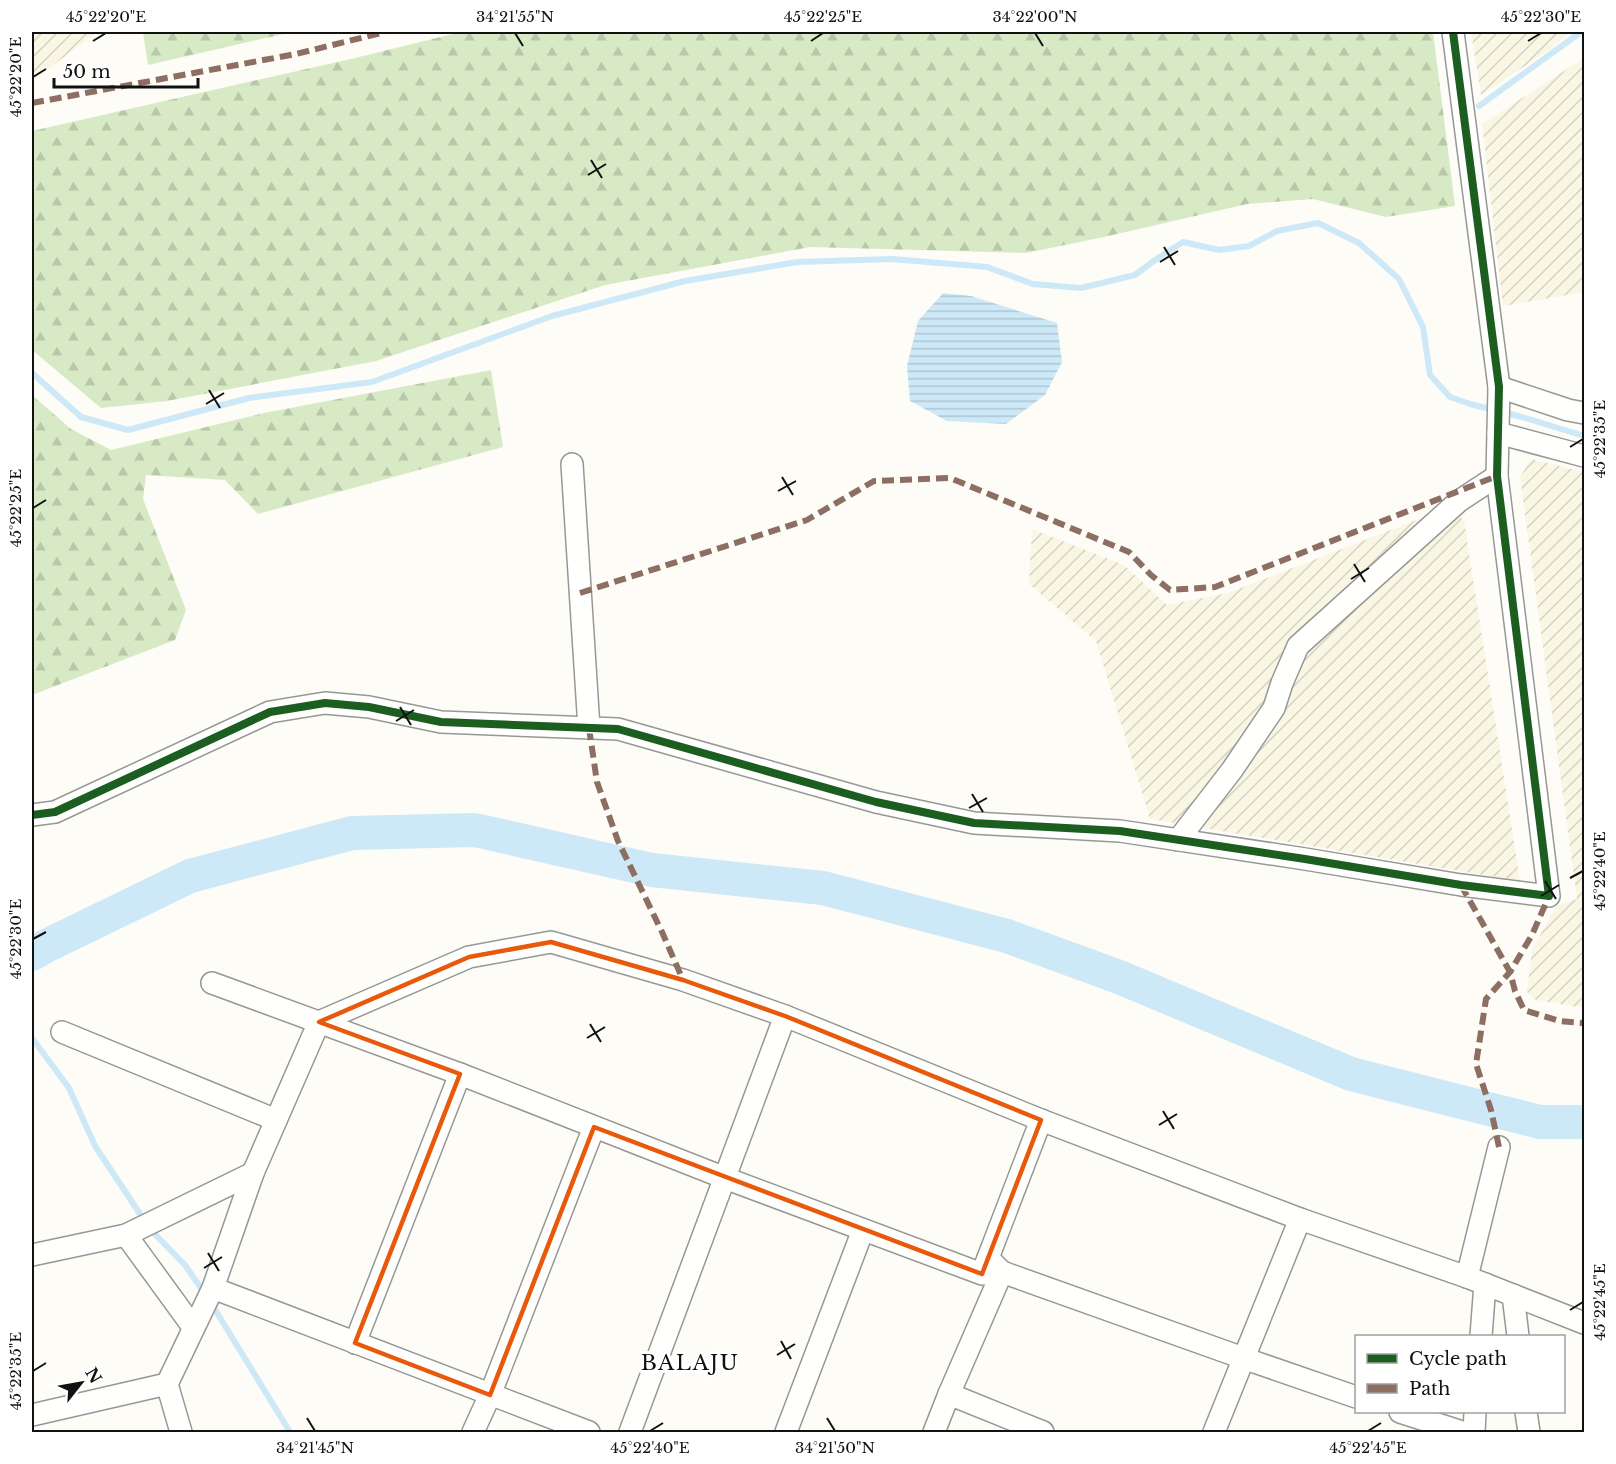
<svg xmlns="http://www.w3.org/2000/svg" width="1616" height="1464" font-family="'Libre Baskerville',serif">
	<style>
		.farmland { fill: url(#farmland-furrows) }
		.forest { fill: url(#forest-firs) }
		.water { fill: url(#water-rules) }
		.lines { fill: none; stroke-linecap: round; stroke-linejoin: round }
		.stream { stroke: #cde8f7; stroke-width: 6 }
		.river { stroke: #cde8f7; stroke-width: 34 }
		.street-casing { stroke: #979795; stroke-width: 24 }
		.street { stroke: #fffffe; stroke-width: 21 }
		.quiet { stroke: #8d6e63; stroke-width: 6; stroke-dasharray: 12 6; stroke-linecap: butt }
		.cycleway-casing { stroke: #fff; stroke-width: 11 }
		.cycleway { stroke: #1b5e20; stroke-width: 8 }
		.marked { fill: none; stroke: #e8590c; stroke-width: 4.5; stroke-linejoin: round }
		.ticks { fill: none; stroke: #111; stroke-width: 2 }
		.labels { text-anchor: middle; stroke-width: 6; stroke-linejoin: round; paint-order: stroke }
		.quarter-label { font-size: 21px; letter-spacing: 1.5px; fill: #111; stroke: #fff }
		.neatline { fill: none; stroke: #111; stroke-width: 2 }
		.ticks-label { font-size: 15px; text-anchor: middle; fill: #111 }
	</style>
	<defs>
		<pattern id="farmland-furrows" width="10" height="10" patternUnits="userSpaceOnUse" patternTransform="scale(1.5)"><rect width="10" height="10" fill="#f9f7e4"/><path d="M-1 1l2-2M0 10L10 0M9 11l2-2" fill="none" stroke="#d4d3c3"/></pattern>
		<pattern id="forest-firs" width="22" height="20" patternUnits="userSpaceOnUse" patternTransform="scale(1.5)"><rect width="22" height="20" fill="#d8eac5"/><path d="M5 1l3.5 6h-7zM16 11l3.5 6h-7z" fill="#b8c8a8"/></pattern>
		<pattern id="water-rules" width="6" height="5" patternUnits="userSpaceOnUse" patternTransform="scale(1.5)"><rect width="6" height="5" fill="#cde8f7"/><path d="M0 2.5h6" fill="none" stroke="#afc6d3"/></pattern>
	</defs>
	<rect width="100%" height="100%" fill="#fdfcf7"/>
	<!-- farmland -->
	<g class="farmland">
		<path d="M32 32H97L39 76 32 78Z"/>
		<path d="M1471 32H1571L1549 50 1481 95Z"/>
		<path d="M1584 58V292L1503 306 1482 124Z"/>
		<path d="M1531 459 1584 472V1008L1536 1000 1527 992 1532 950 1557 905 1577 899 1520 477Z"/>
		<path d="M1450 507 1464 521 1520 881 1150 819 1096 641 1029 584 1032 529 1124 565 1167 605 1228 593Z"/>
	</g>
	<!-- forest -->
	<g class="forest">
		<path d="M143 32H292L148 65Z"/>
		<path d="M461 32H1433L1455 206 1386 217 1313 199 1247 204 1104 237 1026 253 810 247 605 285 376 361 167 401 101 408 32 350V131L355 58Z"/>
		<path d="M491 370 503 447 258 514 225 480 146 475 143 499 186 610 175 640 32 695V395L71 429 111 450 264 413Z"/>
	</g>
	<!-- water -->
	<path class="water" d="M943 293 971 296 1057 323 1062 362 1045 395 1006 424 947 421 910 401 907 366 918 321Z"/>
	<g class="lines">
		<!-- stream -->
		<g class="stream">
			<path d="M1479 106 1581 32"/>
			<path d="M32 373 81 417 128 430 249 398 372 382 552 316 685 281 797 262 892 259 987 267 1033 284 1081 288 1135 275 1155 260 1183 242 1219 250 1249 246 1277 231 1318 223 1359 243 1399 279 1423 327 1430 375 1450 397 1470 404 1522 417 1584 436"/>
			<path d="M32 1038 69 1088 95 1146 144 1220"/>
			<path d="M150 1229 185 1265 205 1294"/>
			<path d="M211 1303 290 1432"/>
		</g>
		<!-- river -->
		<path class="river" d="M32 954 46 946 190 876 352 833 475 830 652 870 823 888 1007 936 1119 977 1351 1074 1540 1122H1584"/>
		<defs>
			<g id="street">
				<path d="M1499 387 1568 410 1584 413"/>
				<path d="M1498 433 1584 456"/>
				<path d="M572 464 589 728"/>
				<path d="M32 815 55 812 270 712 325 703 369 707 441 722 618 729 876 802 974 823 1120 831 1305 859 1461 885 1549 896 1497 476 1499 387 1453 32"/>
				<path d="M1178 840 1232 770 1274 708 1282 683 1298 646 1459 501 1497 476"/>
				<path d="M212 983 460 1074 725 1178 982 1274 1002 1272 1243 1358 1356 1397"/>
				<path d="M62 1032 276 1120"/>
				<path d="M126 1235 193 1327"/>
				<path d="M32 1255 126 1235 253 1173"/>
				<path d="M983 1271 1041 1120"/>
				<path d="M1467 1277 1499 1147"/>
				<path d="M213 1288 589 1432"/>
				<path d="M1513 1295 1518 1336"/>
				<path d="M1481 1336 1485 1284"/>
				<path d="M355 1343 460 1074"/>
				<path d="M949 1394 1043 1432"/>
				<path d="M1400 1412 1462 1432"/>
				<path d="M1526 1412 1529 1432"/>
				<path d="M32 1415 167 1384"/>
				<path d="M181 1432 167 1384 213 1288 253 1173 319 1022 469 957 551 942 683 980 785 1016 1041 1120 1300 1219 1467 1277 1584 1323"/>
				<path d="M473 1432 490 1395 594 1127"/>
				<path d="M630 1432 785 1016"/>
				<path d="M786 1432 863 1230"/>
				<path d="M934 1432 949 1394 1002 1272 988 1258"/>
				<path d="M1214 1432 1300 1219"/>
				<path d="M1474 1432 1475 1412"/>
			</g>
		</defs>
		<!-- street casing -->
		<use href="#street" class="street-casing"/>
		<!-- street -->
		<use href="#street" class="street"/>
		<!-- quiet -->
		<g class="quiet">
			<path d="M32 103 296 54 385 32"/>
			<path d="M580 593 807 520 874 481 950 478 1129 552 1151 575 1170 590 1215 587 1497 476"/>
			<path d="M589 728 597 782 618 841 662 932 683 980"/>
			<path d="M1461 885 1510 972 1515 991 1524 1010 1560 1021 1584 1023"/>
			<path d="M1499 1147 1491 1110 1476 1064 1486 999 1510 972 1532 935 1549 896"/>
		</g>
		<defs>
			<path id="cycleway" d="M32 815 55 812 270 712 325 703 369 707 441 722 618 729 876 802 974 823 1120 831 1305 859 1461 885 1549 896 1497 476 1499 387 1453 32"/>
		</defs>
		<!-- cycleway casing -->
		<use href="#cycleway" class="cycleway-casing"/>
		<!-- cycleway -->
		<use href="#cycleway" class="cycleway"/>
	</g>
	<!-- marked area -->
	<path class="marked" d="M551 942 683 980 785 1016 1041 1120 982 1274 594 1127 490 1395 355 1343 460 1074 319 1022 469 957Z"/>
	<!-- ticks -->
	<path class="ticks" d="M515 33 523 46M1035 33 1043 46M93 41 106 33M811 41 823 33M1528 41 1541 33M33 77 46 69M591 160 602 178M588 175 606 164M1164 247 1175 265M1160 262 1178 251M209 390 220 408M206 404 224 393M1570 447 1583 439M782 477 793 495M778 491 796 481M33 508 46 500M1354 564 1365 582M1351 579 1369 568M400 707 411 725M396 721 414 710M972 794 983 812M969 808 987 798M1570 878 1583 871M1545 881 1556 899M1541 896 1559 885M33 939 46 932M590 1024 601 1042M587 1038 605 1027M1163 1111 1174 1129M1159 1125 1177 1114M208 1253 219 1271M204 1268 222 1257M1570 1310 1583 1302M781 1341 791 1359M777 1355 795 1344M33 1371 46 1363M307 1418 315 1431M827 1418 835 1431M650 1431 663 1423M1368 1431 1381 1423"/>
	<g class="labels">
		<!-- quarter labels -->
		<g class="quarter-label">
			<text x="690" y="1370">BALAJU</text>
		</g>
	</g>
	<!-- border -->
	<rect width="1616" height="1464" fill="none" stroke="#ffffff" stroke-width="66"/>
	<!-- legend -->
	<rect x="1355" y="1335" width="210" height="78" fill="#ffffff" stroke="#a0a0a0" stroke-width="1.5"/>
	<rect x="1367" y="1354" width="30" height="9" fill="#1b5e20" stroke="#a0a0a0" stroke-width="1.5"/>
	<text x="1409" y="1365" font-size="18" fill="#111111">Cycle path</text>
	<rect x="1367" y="1384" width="30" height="9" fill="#8d6e63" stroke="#a0a0a0" stroke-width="1.5"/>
	<text x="1409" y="1395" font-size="18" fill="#111111">Path</text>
	<!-- north arrow -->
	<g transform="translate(81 1383) rotate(59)" stroke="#ffffff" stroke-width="4.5" paint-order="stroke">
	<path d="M0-4.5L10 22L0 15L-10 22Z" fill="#111111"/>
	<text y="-9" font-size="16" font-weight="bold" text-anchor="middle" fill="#111111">N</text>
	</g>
	<!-- scale -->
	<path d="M54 78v9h144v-9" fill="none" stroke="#111111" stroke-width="3"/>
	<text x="63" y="78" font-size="18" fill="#111111" stroke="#ffffff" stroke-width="4.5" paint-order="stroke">50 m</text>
	<rect x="33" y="33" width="1550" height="1398" class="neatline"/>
	<g class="ticks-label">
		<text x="106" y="22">45°22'20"E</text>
		<text x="515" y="22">34°21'55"N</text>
		<text x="823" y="22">45°22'25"E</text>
		<text x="1035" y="22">34°22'00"N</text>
		<text x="1541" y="22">45°22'30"E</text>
		<text transform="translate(16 77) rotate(-90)" y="5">45°22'20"E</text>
		<text transform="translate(1600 439) rotate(-90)" y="5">45°22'35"E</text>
		<text transform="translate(16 508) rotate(-90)" y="5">45°22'25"E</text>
		<text transform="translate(1600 871) rotate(-90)" y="5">45°22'40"E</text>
		<text transform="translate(16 939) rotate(-90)" y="5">45°22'30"E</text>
		<text transform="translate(1600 1302) rotate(-90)" y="5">45°22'45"E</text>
		<text transform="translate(16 1371) rotate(-90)" y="5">45°22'35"E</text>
		<text x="315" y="1453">34°21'45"N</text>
		<text x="650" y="1453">45°22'40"E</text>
		<text x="835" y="1453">34°21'50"N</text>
		<text x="1368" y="1453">45°22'45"E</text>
	</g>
</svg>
